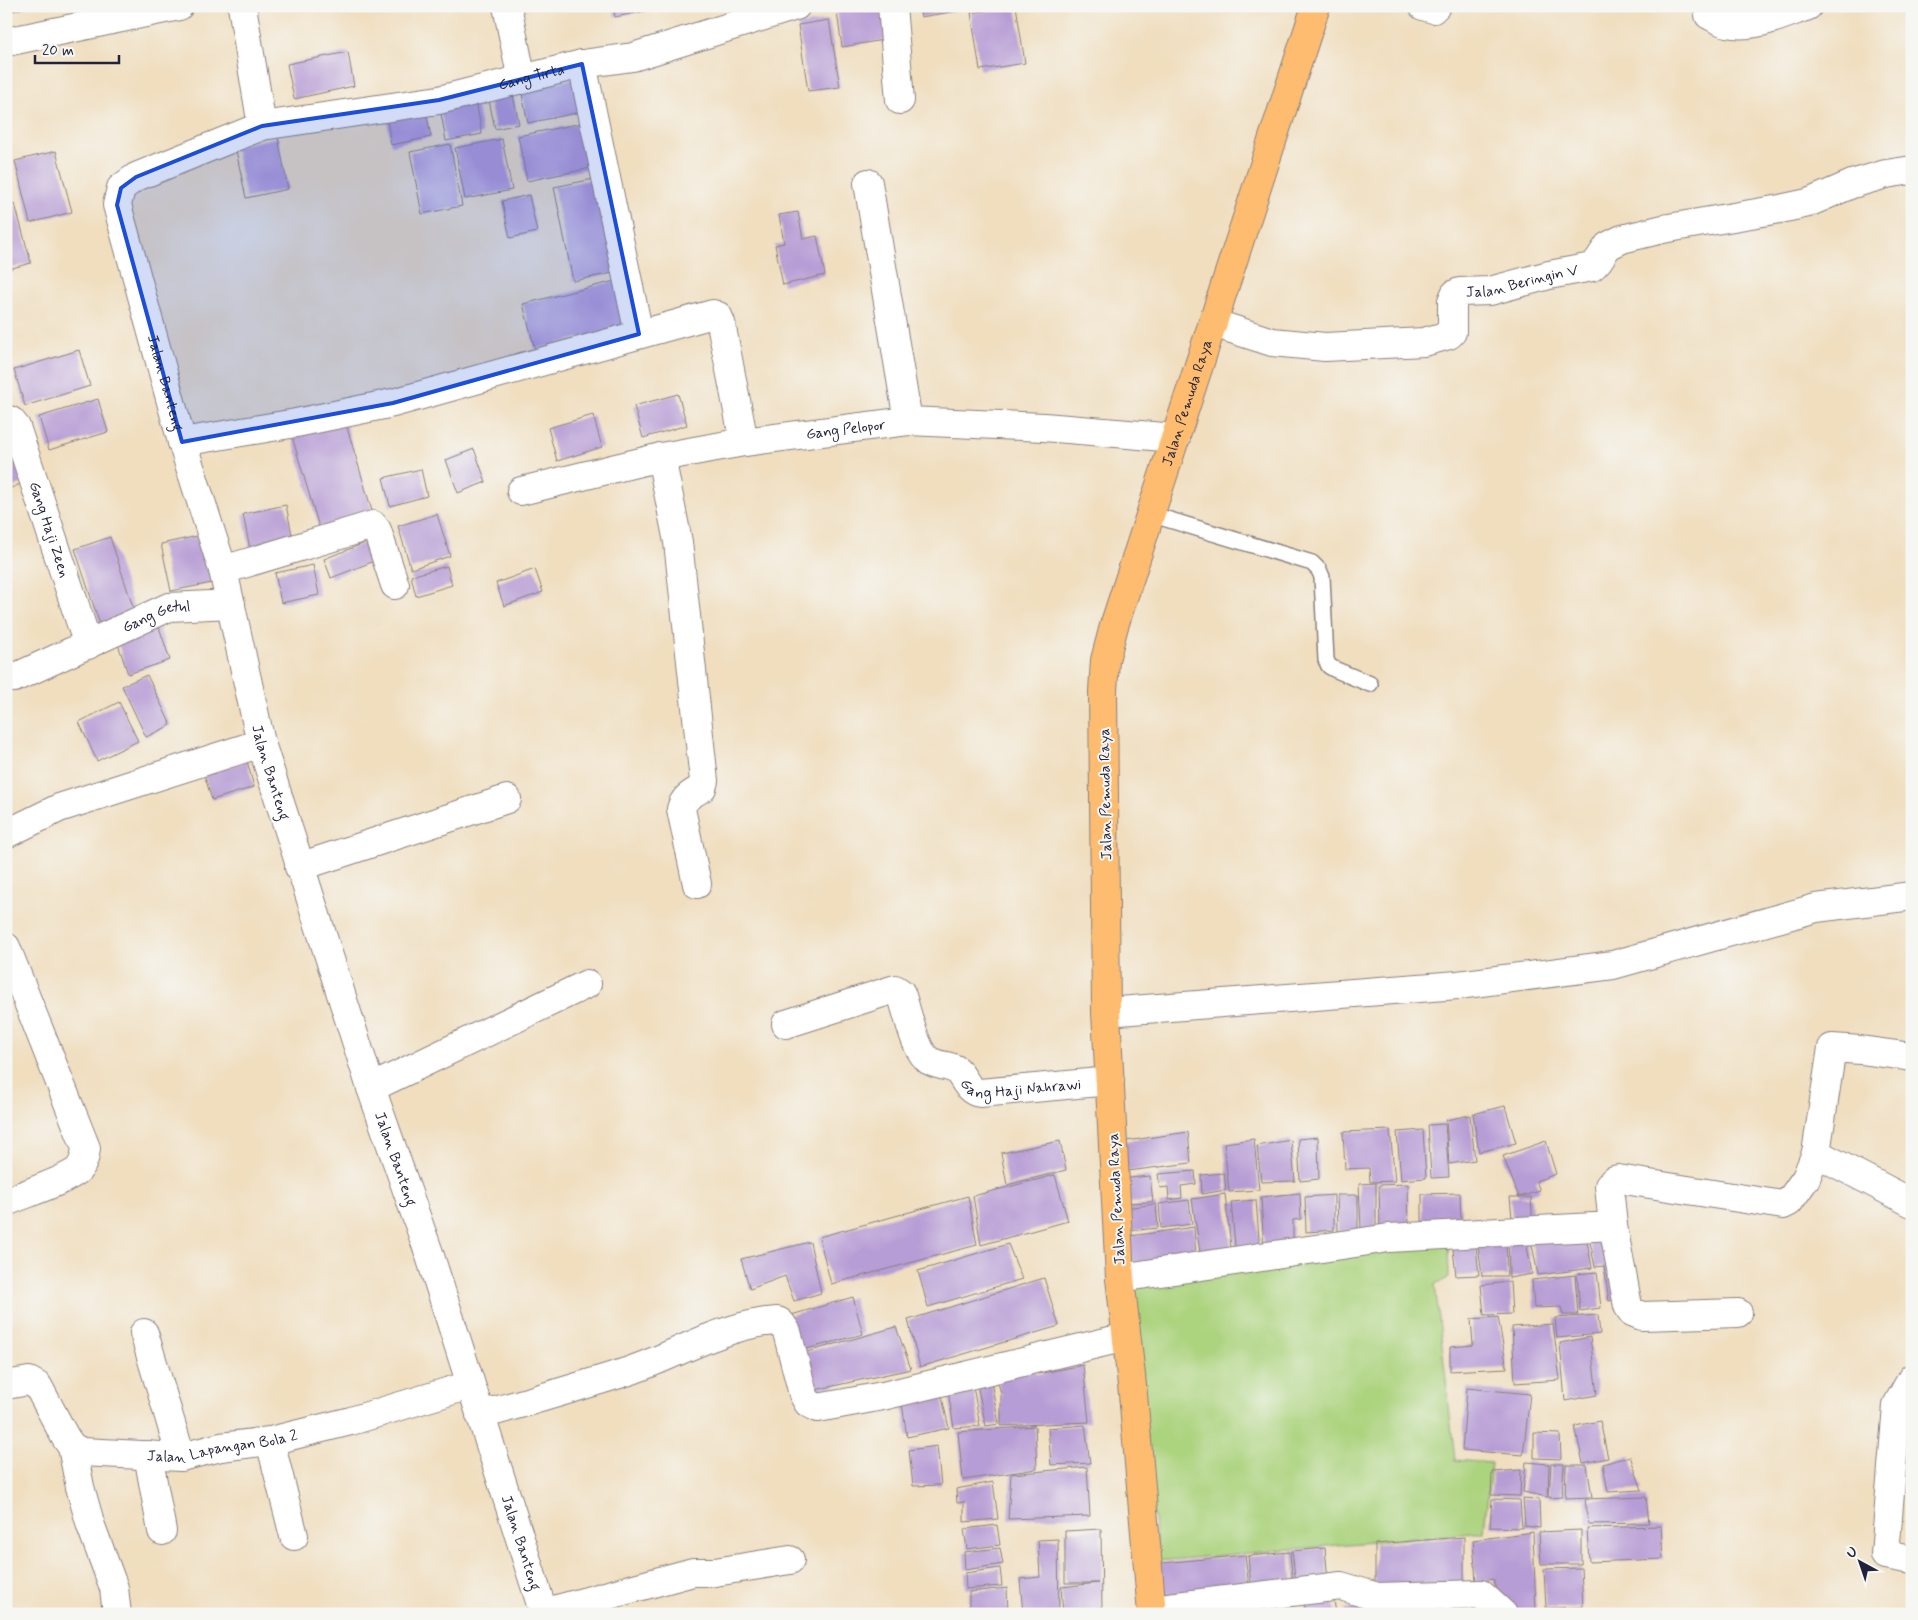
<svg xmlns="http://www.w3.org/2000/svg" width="1918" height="1620" font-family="Mynerve,sans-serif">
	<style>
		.green { fill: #acd37e; stroke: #677a5c }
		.building { fill: #b79dd5 }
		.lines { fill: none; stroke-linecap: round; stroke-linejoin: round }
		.service-casing { stroke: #89807d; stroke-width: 18 }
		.minor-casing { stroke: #89807d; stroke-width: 30 }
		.primary-casing { stroke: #89807d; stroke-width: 30 }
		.service { stroke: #fff; stroke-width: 15 }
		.minor { stroke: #fff; stroke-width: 28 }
		.primary { stroke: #fdbc70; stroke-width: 28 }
		.marked { fill: #1d4ed8; fill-opacity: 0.2; stroke: #1d4ed8; stroke-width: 4; stroke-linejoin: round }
		.labels { text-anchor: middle; stroke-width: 4; stroke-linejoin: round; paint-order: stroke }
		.street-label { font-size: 15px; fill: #22223b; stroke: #f6f6f2 }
	</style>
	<rect width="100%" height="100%" fill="#f6f6f2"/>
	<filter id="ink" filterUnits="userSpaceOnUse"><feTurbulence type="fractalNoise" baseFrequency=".02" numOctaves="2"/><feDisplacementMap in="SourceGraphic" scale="10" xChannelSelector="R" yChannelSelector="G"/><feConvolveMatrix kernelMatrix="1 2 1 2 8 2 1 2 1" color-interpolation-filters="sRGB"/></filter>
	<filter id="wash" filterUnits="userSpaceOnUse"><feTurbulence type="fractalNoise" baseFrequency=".0096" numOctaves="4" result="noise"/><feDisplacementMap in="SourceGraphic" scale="20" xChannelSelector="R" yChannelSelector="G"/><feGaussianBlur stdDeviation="1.12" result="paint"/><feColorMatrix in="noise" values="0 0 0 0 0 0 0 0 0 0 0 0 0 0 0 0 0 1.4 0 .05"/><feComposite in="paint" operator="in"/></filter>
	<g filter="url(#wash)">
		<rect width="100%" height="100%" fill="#f0debf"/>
		<!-- green -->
		<path class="green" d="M1448 1243 1449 1278 1435 1284 1455 1460 1491 1463 1484 1532 1158 1561 1131 1285Z"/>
		<g id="blocks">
			<!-- building -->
			<g class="building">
				<path d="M6 6H26V7L6 13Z"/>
				<path d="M613 6H649L650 10 615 17Z"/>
				<path d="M836 6H884L889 39 842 47Z"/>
				<path d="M919 6H980V7L921 17Z"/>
				<path d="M1016 6 1025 63 980 70 971 13Z"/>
				<path d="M829 20 840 87 808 91 798 25Z"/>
				<path d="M348 52 354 86 294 99 287 64Z"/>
				<path d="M580 78 586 111 528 123 521 89Z"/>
				<path d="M512 90 519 124 495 129 488 95Z"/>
				<path d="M476 101 482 134 446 141 440 108Z"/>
				<path d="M425 106 431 137 391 145 386 114Z"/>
				<path d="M587 122 596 167 527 181 518 136Z"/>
				<path d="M278 137 288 189 246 198 235 146Z"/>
				<path d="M502 139 512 190 465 199 455 148Z"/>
				<path d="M450 144 462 206 422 214 410 152Z"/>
				<path d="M56 151 72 212 30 223 15 161Z"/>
				<path d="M604 177 623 271 573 281 554 187Z"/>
				<path d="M529 195 537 232 510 238 502 201Z"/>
				<path d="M15 204 31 263 8 269 6 263V206Z"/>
				<path d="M798 212 803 239 817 236 825 275 783 285 775 245 784 243 779 215Z"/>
				<path d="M615 281 626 326 535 349 523 304Z"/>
				<path d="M79 350 90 386 25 406 14 370Z"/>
				<path d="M678 394 687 425 643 438 634 406Z"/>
				<path d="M98 399 108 432 49 450 39 417Z"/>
				<path d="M343 414 375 521 322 537 290 430Z"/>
				<path d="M593 415 602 447 557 461 548 428Z"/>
				<path d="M17 448 30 480 6 490V452Z"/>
				<path d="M474 449 486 482 458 493 446 460Z"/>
				<path d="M421 469 427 496 390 506 383 478Z"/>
				<path d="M286 505 293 540 250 549 243 514Z"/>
				<path d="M437 514 450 556 411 569 398 526Z"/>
				<path d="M207 534 217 582 171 591 161 544Z"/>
				<path d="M110 537 135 613 100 625 75 549Z"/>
				<path d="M370 541 377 560 331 578 324 559Z"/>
				<path d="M313 565 319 595 281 603 275 573Z"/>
				<path d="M447 566 452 585 416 596 411 576Z"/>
				<path d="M535 569 543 592 504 606 496 583Z"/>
				<path d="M158 624 170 660 128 674 116 638Z"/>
				<path d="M147 675 171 725 146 737 122 686Z"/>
				<path d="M119 702 138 741 97 761 79 722Z"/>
				<path d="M247 761 254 787 212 800 204 774Z"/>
				<path d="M1505 1106 1516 1143 1479 1152 1473 1114Z"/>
				<path d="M1470 1115 1475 1160 1449 1164 1446 1120Z"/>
				<path d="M1445 1124 1449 1177 1431 1178 1428 1125Z"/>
				<path d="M1390 1130 1395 1181 1370 1182 1369 1168 1345 1169 1343 1132Z"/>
				<path d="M1423 1130 1426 1178 1401 1180 1397 1132Z"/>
				<path d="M1188 1132 1191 1163 1120 1172 1119 1142Z"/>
				<path d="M1318 1137 1319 1179 1300 1181 1298 1139Z"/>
				<path d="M1254 1139 1259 1190 1229 1192 1224 1143Z"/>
				<path d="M1291 1140 1295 1181 1261 1182 1257 1146Z"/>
				<path d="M1060 1141 1066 1170 1007 1185 1001 1153Z"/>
				<path d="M1546 1141 1556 1174 1536 1181 1540 1191 1519 1197 1503 1156Z"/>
				<path d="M1195 1171 1196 1184 1181 1186 1182 1198 1169 1200 1168 1187 1160 1188 1158 1174Z"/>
				<path d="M1224 1173 1226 1190 1202 1194 1201 1175Z"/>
				<path d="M1055 1175 1068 1221 981 1245 973 1196Z"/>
				<path d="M1150 1176 1153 1202 1122 1203 1120 1179Z"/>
				<path d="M1376 1183V1230H1361L1359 1184Z"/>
				<path d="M1408 1184 1409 1229 1380 1231 1379 1185Z"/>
				<path d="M1300 1193 1301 1219 1293 1220V1249L1264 1252 1261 1197Z"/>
				<path d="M1460 1193 1461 1222 1422 1224V1194Z"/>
				<path d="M1225 1194 1232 1256 1201 1259 1192 1199Z"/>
				<path d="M1334 1195V1230L1306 1232 1305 1197Z"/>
				<path d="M1337 1195H1358V1230L1338 1231Z"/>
				<path d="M968 1196 977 1245 831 1284 819 1237Z"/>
				<path d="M1510 1197H1531L1533 1229 1513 1228Z"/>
				<path d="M1189 1200 1192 1224 1161 1228 1159 1204Z"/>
				<path d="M1256 1200 1260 1252 1236 1256 1231 1202Z"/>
				<path d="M1156 1204 1158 1228 1127 1231 1125 1208Z"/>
				<path d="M1194 1227 1196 1258 1125 1267 1124 1237Z"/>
				<path d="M1585 1230 1592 1268 1538 1275 1530 1235Z"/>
				<path d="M1612 1230 1624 1297 1609 1301 1604 1266 1595 1267 1588 1232Z"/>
				<path d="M1506 1236 1507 1276H1482L1477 1238Z"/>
				<path d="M1525 1236 1532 1274 1509 1278 1508 1237Z"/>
				<path d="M1475 1237 1479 1275 1456 1276 1452 1240Z"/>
				<path d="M810 1242 821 1293 794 1301 785 1276 750 1289 741 1259Z"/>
				<path d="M1008 1244 1022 1279 928 1307 918 1271Z"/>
				<path d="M1597 1272 1601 1308 1580 1311 1577 1274Z"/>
				<path d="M1575 1275 1578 1315H1563L1561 1307 1534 1308 1532 1280Z"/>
				<path d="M1044 1278 1059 1326 920 1367 908 1320Z"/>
				<path d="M1510 1282 1512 1314 1484 1315 1481 1285Z"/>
				<path d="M853 1297 863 1334 799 1351 788 1316Z"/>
				<path d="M1598 1315 1600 1334 1557 1338 1555 1318Z"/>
				<path d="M1498 1317 1507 1368 1450 1371V1347L1473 1345 1471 1319Z"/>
				<path d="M1553 1324 1560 1380 1515 1383 1512 1327Z"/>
				<path d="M896 1327 911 1369 810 1391 803 1353Z"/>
				<path d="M1590 1337 1597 1395 1565 1401 1560 1343Z"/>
				<path d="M1033 1365 1037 1374 1083 1365 1089 1422 1001 1426V1393L996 1376Z"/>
				<path d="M990 1376 999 1424 986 1426 976 1380Z"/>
				<path d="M972 1380 980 1426 954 1428 947 1385Z"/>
				<path d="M1467 1388 1530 1394 1523 1455 1462 1450Z"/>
				<path d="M940 1389 949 1428 907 1437 901 1397Z"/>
				<path d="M1600 1421 1608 1458 1583 1463 1575 1426Z"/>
				<path d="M1085 1425 1090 1463 1051 1465 1048 1428Z"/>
				<path d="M1035 1426 1037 1469 963 1480 958 1432Z"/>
				<path d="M1534 1433 1560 1434 1561 1459 1534 1458Z"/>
				<path d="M937 1446 941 1485 913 1486 909 1450Z"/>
				<path d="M1630 1456 1642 1490 1608 1492 1603 1464Z"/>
				<path d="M1526 1462 1549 1464 1548 1497 1523 1492Z"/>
				<path d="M1551 1464H1564L1562 1497 1549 1498Z"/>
				<path d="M1566 1465H1587L1592 1497 1565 1498Z"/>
				<path d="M1087 1467 1090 1516 1008 1519 1011 1474Z"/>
				<path d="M1521 1470 1520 1496 1491 1495 1492 1472Z"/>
				<path d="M993 1482 998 1519 964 1522V1502L957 1503 956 1489Z"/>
				<path d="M1646 1497 1649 1523 1588 1524 1585 1499Z"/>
				<path d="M1523 1498 1539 1499 1540 1528 1525 1526Z"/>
				<path d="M1492 1499 1520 1500 1522 1528 1490 1527Z"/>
				<path d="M997 1525 1000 1545 967 1549 964 1529Z"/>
				<path d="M1661 1526 1663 1559 1589 1562 1587 1528Z"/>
				<path d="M1101 1529 1102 1614H1063L1061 1587 1098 1583H1065V1531Z"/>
				<path d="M1581 1530V1564H1541L1539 1532Z"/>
				<path d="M1533 1532 1536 1611 1507 1612 1493 1579 1476 1582 1473 1540Z"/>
				<path d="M1464 1537V1583L1375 1587V1544Z"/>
				<path d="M1058 1539 1059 1614H1023L1020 1579 1040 1577 1038 1540Z"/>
				<path d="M1000 1548 1003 1564 965 1570 964 1552Z"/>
				<path d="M1325 1548 1328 1580 1296 1584 1292 1551Z"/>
				<path d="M1290 1552 1293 1584 1251 1587 1248 1556Z"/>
				<path d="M1245 1555 1249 1586 1155 1600 1153 1564Z"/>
				<path d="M1000 1568 1002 1586 966 1589 965 1573Z"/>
				<path d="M1581 1568 1583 1607 1546 1608 1544 1569Z"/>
				<path d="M1007 1588 1008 1614H969V1592Z"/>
				<path d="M1333 1593 1336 1614H1306L1303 1597Z"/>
				<path d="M1460 1598 1461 1614H1345V1609Z"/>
			</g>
		</g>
	</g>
	<g filter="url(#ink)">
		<use href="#blocks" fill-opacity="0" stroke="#89807d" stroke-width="1"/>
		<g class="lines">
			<defs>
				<path id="service" d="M1150 514 1312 563 1319 570 1322 577 1326 660 1329 666 1334 669 1370 684"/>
				<g id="minor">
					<path id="s1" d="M242 6 262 126 136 177 121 188 117 205 182 442 223 570 261 743 371 1088 429 1253 544 1614"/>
					<path d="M507 6 522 80"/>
					<path d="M892 6 900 100"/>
					<path d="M1423 6 1433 9 1436 6"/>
					<path d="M1708 6 1709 15C1715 18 1721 22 1727 23 1755 29 1782 15 1808 6"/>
					<path d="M6 42 179 6"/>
					<path d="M582 64 639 334"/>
					<path id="s2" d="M262 126 439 100 582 64 633 57 796 6"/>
					<path d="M868 183 908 421"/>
					<path id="s3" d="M1213 323 1272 342 1325 347 1424 342 1449 335 1452 332V301L1455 294 1460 292 1490 291 1549 275 1592 267 1598 261 1608 246 1622 239 1663 229 1780 209 1808 203 1852 184 1886 174 1912 170"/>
					<path id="s4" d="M6 419 11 421 16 427 88 645"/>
					<path d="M182 442 296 423 393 403 713 314 718 316 721 323 744 442"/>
					<path d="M661 457 678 542 704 781 702 788C692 794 684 797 681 809L697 884"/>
					<path id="s5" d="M521 491 661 457 744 442 908 421 1044 427 1176 438"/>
					<path d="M223 570 373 525 377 530 395 585"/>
					<path id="s6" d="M14 678 169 607 231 604"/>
					<path d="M6 834 59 808 261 743"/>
					<path d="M299 867 507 799"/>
					<path d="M6 947 86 1148C85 1156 84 1164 78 1170 65 1181 24 1194 6 1202"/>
					<path d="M1106 1012 1458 985 1613 965 1816 908 1912 896"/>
					<path id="s7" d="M786 1024 895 989 901 993C907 1010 915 1053 930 1061 938 1066 949 1065 957 1070 965 1079 967 1091 980 1093L1110 1081"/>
					<path d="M371 1088 587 984"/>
					<path d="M1816 1153 1912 1203"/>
					<path d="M1613 1226 1628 1306 1632 1312 1642 1316 1738 1313"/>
					<path d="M1120 1278 1389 1238 1613 1226 1609 1186 1614 1180 1618 1179 1783 1205 1789 1202 1806 1178 1816 1153 1832 1048 1861 1050 1912 1057"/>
					<path d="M144 1333 181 1457"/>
					<path d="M1912 1378 1897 1405 1885 1555 1912 1560"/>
					<path id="s8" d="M6 1385 29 1381 38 1386 65 1437 72 1447 82 1452 181 1457 221 1447 270 1441 351 1421 470 1385"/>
					<path d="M480 1415C529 1402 578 1387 626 1372 672 1357 716 1329 765 1322 768 1322 773 1321 777 1321 782 1322 784 1328 787 1332L803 1394 808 1403 818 1408 883 1396 1126 1337"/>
					<path d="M270 1441 294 1536"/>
					<path d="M72 1447 80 1487 91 1526 114 1588 117 1614"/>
					<path d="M148 1455 162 1531"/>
					<path d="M1152 1609 1341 1586 1377 1597 1481 1594 1503 1614"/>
					<path d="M543 1613 693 1572H715L790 1560"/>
				</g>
				<g id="primary">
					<path id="s9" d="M1152 1614 1133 1394 1120 1278 1106 1012 1103 691 1105 660 1114 626 1316 6"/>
				</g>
			</defs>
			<!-- service casing -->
			<use href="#service" class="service-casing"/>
			<!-- minor casing -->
			<use href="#minor" class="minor-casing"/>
			<!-- primary casing -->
			<use href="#primary" class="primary-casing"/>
			<!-- service -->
			<use href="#service" class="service"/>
			<!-- minor -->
			<use href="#minor" class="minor"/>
			<!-- primary -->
			<use href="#primary" class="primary"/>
		</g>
	</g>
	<!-- marked area -->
	<path class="marked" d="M582 64 639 334 393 403 182 442 117 205 121 188 136 177 262 126 439 100Z"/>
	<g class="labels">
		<!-- street labels -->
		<g class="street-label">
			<text dy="5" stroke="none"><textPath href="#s2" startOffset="274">Gang Tirta</textPath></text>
			<text dy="5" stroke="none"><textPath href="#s3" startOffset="352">Jalan Beringin V</textPath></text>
			<text dy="5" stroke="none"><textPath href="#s1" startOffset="478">Jalan Banteng</textPath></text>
			<text dy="5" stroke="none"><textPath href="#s9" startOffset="1226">Jalan Pemuda Raya</textPath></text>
			<text dy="5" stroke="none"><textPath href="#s5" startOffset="331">Gang Pelopor</textPath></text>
			<text dy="5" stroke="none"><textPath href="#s4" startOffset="121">Gang Haji Zeen</textPath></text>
			<text dy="5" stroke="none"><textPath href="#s6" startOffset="156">Gang Getul</textPath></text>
			<text dy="5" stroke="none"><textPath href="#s1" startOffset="882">Jalan Banteng</textPath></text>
			<text transform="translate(1105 794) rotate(-91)" y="5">Jalan Pemuda Raya</text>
			<text dy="5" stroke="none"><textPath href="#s7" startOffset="299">Gang Haji Nahrawi</textPath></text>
			<text dy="5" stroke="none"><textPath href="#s1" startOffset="1288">Jalan Banteng</textPath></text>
			<text transform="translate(1116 1199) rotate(-93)" y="5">Jalan Pemuda Raya</text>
			<text dy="5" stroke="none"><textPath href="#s8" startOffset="256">Jalan Lapangan Bola 2</textPath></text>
			<text dy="5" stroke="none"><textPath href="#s1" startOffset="1692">Jalan Banteng</textPath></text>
		</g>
	</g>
	<!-- margin -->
	<rect width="1918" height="1620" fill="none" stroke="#f6f6f2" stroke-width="25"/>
	<!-- north arrow -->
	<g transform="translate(1860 1562) rotate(320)" stroke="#f6f6f2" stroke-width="4" paint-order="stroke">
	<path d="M0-4L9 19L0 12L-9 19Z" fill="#22223b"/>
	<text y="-8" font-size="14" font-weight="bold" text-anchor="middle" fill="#22223b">U</text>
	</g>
	<!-- scale -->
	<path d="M35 55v8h84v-8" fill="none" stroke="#22223b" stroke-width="2.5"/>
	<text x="42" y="55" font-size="15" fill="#22223b" stroke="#f6f6f2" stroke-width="4" paint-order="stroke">20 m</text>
</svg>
